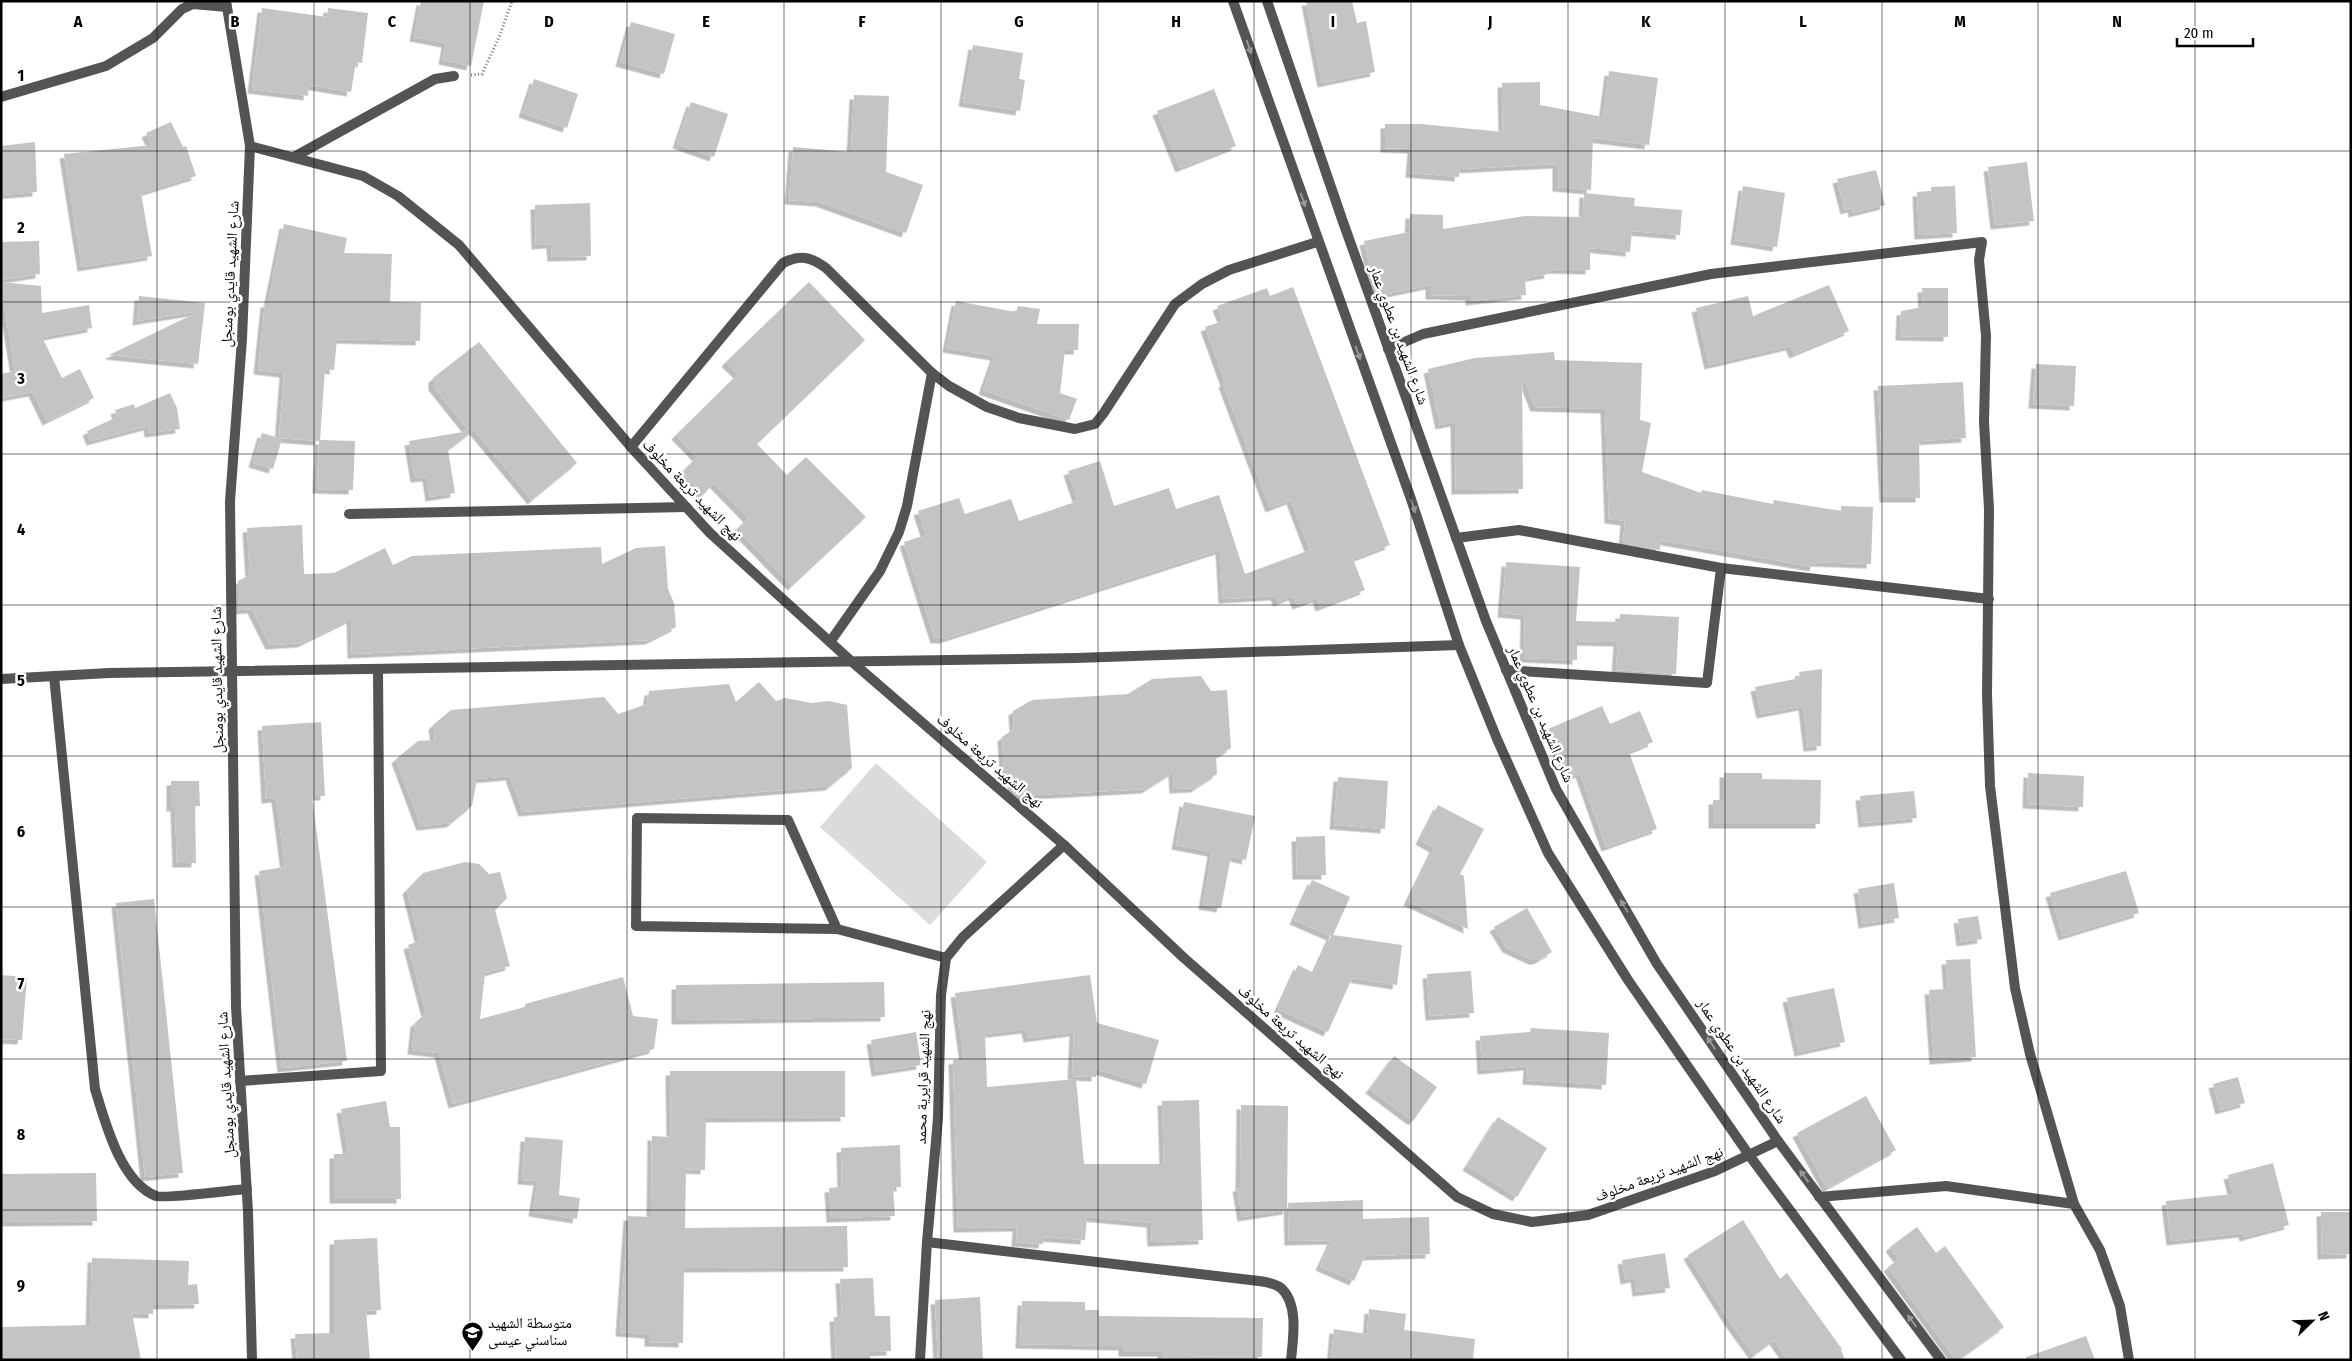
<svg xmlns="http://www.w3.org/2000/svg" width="2352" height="1361" font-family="'Fira Sans Condensed','Noto Naskh Arabic',sans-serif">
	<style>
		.green { fill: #dbdbdb }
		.building { fill: #c4c4c4; filter: url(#shadow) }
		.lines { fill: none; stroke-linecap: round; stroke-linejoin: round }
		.path { stroke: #767676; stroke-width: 3; stroke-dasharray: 1 2.5; stroke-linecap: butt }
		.minor { stroke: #545454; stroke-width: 10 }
		.oneway { fill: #989898 }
		.grid { fill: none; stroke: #000; stroke-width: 1; stroke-opacity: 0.55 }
		.labels { text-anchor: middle; stroke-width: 5; stroke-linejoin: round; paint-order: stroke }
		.street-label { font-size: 15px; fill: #000; stroke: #fff }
		.poi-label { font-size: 15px; fill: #000; stroke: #fff; text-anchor: start }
		.grid-label { font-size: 16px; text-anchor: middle; font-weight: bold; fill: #000; stroke: #fff; stroke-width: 5; stroke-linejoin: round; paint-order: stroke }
	</style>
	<defs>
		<filter id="shadow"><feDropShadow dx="-4.5" dy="4.5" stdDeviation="0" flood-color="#0004"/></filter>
	</defs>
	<rect width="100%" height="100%" fill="#fff"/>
	<!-- green -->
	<path class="green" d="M876 763 987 862 930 925 820 827Z"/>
	<!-- building -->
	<g class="building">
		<path d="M421 1H484L471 66 443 60 446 43 414 37Z"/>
		<path d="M1306 1H1352L1357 23 1366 21 1375 72 1322 83Z"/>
		<path d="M262 8 327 17 328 8 368 13 362 63 356 62 351 92 309 85 308 96 252 89Z"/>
		<path d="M631 22 675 34 664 74 620 62Z"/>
		<path d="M973 45 1023 53 1019 79 1025 80 1020 111 963 102Z"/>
		<path d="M1609 71 1658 78 1649 145 1593 138 1591 190 1557 187V164L1460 169 1459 177 1410 173 1412 149 1385 148V124H1421L1503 132 1502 83 1540 82V105L1603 117Z"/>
		<path d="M534 79 578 94 567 128 523 113Z"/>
		<path d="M1214 89 1236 146 1180 168 1157 111Z"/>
		<path d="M854 95 889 96 886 172 923 185 906 233 820 202 789 200 793 147 851 152Z"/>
		<path d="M691 102 728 114 714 157 677 144Z"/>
		<path d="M171 122 183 147 186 146 196 176 141 193 152 256 82 267 64 154 152 145 146 133Z"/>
		<path d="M35 142 37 192 1 195V146Z"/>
		<path d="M2027 162 2034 221 1995 225 1988 167Z"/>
		<path d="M1876 170 1885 205 1853 213 1852 208 1845 210 1837 179Z"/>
		<path d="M1743 186 1785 193 1777 247 1735 240Z"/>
		<path d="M1955 186 1957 233 1919 235 1917 192 1931 191V187Z"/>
		<path d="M1584 193 1635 198 1634 206 1682 210 1680 235 1632 231 1630 252 1590 248V270L1548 269 1549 274 1525 278 1526 295 1470 301V296L1430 295V285L1377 296 1364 241 1409 232 1410 214 1443 215V229L1525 216 1583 217Z"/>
		<path d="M590 203 591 256 552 257 551 244 536 245 535 205Z"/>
		<path d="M284 224 347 238 344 253 392 254 390 302 421 303 420 341 337 339 334 370 325 369 320 440 355 441 353 490 317 489 319 441 279 438 284 373 258 370 265 303H268Z"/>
		<path d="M39 241 40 274 1 280V242Z"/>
		<path d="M1 282 41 286 42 313 89 305 92 328 42 337 62 378 80 369 94 398 47 421 33 392 1 398V374L15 371 4 304H1Z"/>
		<path d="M809 282 865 340 757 444 787 475 806 457 866 517 792 586 737 529 748 518 714 483 703 495 682 472 697 457 676 435 738 374 726 362Z"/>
		<path d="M1829 285 1849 331 1794 354 1790 346 1709 365 1696 308 1748 296 1753 316Z"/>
		<path d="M1293 287 1390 545 1353 559 1365 590 1320 607 1317 598 1297 605 1293 596 1278 602 1275 596 1223 599 1220 550 944 639H935L904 542 926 535 918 511 959 498 965 514 1011 499 1019 521 1078 501 1068 471 1100 461 1114 506 1169 488 1176 509 1219 495 1245 574 1310 550 1291 500 1270 508 1223 383 1225 382 1205 327 1223 321 1217 306 1267 288 1270 296Z"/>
		<path d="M1922 288H1948V337L1900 336 1901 311 1923 307Z"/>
		<path d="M139 296 205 303 198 364 109 355 200 311 137 321Z"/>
		<path d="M956 301 1016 312 1018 306 1040 309 1037 324H1079L1078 350H1065L1060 393 1077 399 1069 420 983 390 995 356 947 348Z"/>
		<path d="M479 342 577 463 532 500 474 430 448 450 455 493 430 497 427 477 415 478 409 441 469 431 433 386V378Z"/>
		<path d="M1554 352 1555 360 1642 363 1640 420 1651 423 1642 472 1701 493 1702 490 1773 504 1774 500 1841 511V506L1873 507 1871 564 1815 562 1814 567 1661 540 1660 550 1623 543 1625 521 1609 519 1605 409 1535 407 1522 374 1523 489 1456 490 1455 422 1440 425 1428 369 1475 358Z"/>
		<path d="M2036 364 2076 366 2074 406 2033 404Z"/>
		<path d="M1963 382 1966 438 1919 441 1920 498H1884L1878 386Z"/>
		<path d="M170 393 177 408 180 429 149 433 148 426 91 441 87 431 117 417 115 410 134 404 135 408Z"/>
		<path d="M262 433 282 439 273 469 253 463Z"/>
		<path d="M302 525 304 574 334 573 385 548 393 565 412 556 601 547 602 564 636 548 665 546 668 589 674 603 676 627 650 640 352 654 351 619 302 643 270 645 252 609 238 610V581L250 575 247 528Z"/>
		<path d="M1506 562 1580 567 1576 621 1619 622 1620 614 1679 617 1676 674 1616 670 1618 642 1577 641V660L1524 658 1525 615 1502 613Z"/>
		<path d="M1822 669 1821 746 1808 747 1803 706 1761 714 1755 687 1800 678 1799 672Z"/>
		<path d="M1201 676 1211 691 1227 690 1231 748 1216 757 1217 774 1195 788 1174 789 1173 772 1146 789 1018 796 1013 792 1012 782 1004 768 1002 737 1014 729 1013 711 1032 700 1128 694 1152 679Z"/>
		<path d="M759 682 776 701 785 698 811 703 829 701 847 705 852 768 830 786 523 812 510 776 477 779 472 806 451 823 421 826 396 759 418 741 435 740 433 725 451 710 604 697 618 714 647 704 649 691 729 684 736 702Z"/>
		<path d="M1602 706 1610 724 1640 711 1653 742 1629 752 1657 829 1606 847 1580 773 1568 778 1548 729Z"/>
		<path d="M321 722 325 796H312L347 1061 282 1068 259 871 285 867 276 798 266 799 262 726Z"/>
		<path d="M1724 773H1762V779L1821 780 1820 824H1713V800H1724Z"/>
		<path d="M2028 773 2084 776 2083 807 2027 804Z"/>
		<path d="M1338 777 1388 781 1385 829 1334 825Z"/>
		<path d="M171 781H199L200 806H195L196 863H177L175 807H171Z"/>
		<path d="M1914 791 1917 818 1863 823 1860 796Z"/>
		<path d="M1184 802 1255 816 1246 860 1231 856 1221 908 1203 905 1212 852 1176 845Z"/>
		<path d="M1438 805 1484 829 1460 874 1464 876 1468 929 1408 901 1434 848 1420 840Z"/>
		<path d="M1325 836 1326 875H1297L1296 837Z"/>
		<path d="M465 862 479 864 489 874 500 872 507 898 495 910 510 966 485 973 480 1019 525 1007V1004L623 977 633 1016 658 1019 654 1049 453 1104 439 1053 412 1050 415 1023 426 1013 408 945 420 941 407 890 423 873Z"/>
		<path d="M2126 871 2139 913 2063 936 2050 893Z"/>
		<path d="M1312 880 1350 897 1333 935 1402 945 1397 985 1352 978 1328 1032 1278 1009 1298 965 1314 973 1331 936 1294 920Z"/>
		<path d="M1894 883 1899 918 1863 924 1858 889Z"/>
		<path d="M154 899 183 1173 145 1177 116 903Z"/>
		<path d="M1527 908 1552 952 1538 960H1533L1507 948 1494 927Z"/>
		<path d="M1978 916 1982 939 1961 942 1958 919Z"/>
		<path d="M1970 959 1976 1057 1934 1060 1929 990 1948 989 1946 960Z"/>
		<path d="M1471 971 1474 1013 1430 1016 1427 974Z"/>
		<path d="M1 975 27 977 22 1040 1 1039Z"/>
		<path d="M1090 975 1097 1023 1159 1040 1146 1084 1096 1069V1077L1072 1076 1074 1032 1028 1038 1026 1029 985 1034 987 1087 1076 1079 1084 1164H1164L1162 1101 1199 1100 1203 1240 1152 1242 1151 1223 1087 1217 1085 1240 1044 1237 1043 1244 1016 1242 1017 1227 958 1228 953 1060 964 1059 955 993Z"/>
		<path d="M884 982 885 1017 676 1020V985Z"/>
		<path d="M1834 988 1845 1042 1799 1052 1787 998Z"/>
		<path d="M1531 1028 1609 1033 1606 1085 1527 1080 1528 1066 1482 1070 1480 1036 1530 1032Z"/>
		<path d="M916 1032 921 1065 876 1072 871 1040Z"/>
		<path d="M1394 1056 1437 1087 1413 1121 1370 1089Z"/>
		<path d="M670 1071H845V1117L706 1118 705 1170 686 1169 685 1228 847 1226 848 1267 684 1268 683 1343 649 1342V1334L620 1332 628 1216 651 1217 652 1136 671 1137Z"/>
		<path d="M2238 1077 2245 1103 2220 1110 2213 1084Z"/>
		<path d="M1866 1096 1896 1150 1827 1188 1797 1133Z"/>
		<path d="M386 1101 390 1127H400L401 1199H334V1154H348L341 1109Z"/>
		<path d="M1241 1105 1288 1106 1287 1210 1242 1217 1237 1187H1240Z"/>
		<path d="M1498 1117 1547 1148 1517 1197 1467 1166Z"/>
		<path d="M525 1137 563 1140 559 1195 580 1198 577 1219 533 1212 538 1181 522 1180Z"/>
		<path d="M900 1145 901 1187H893L895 1216 831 1218 829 1188 842 1187 841 1148Z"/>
		<path d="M2273 1163 2289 1225 2244 1237 2243 1233 2171 1241 2166 1201 2233 1194 2228 1175Z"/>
		<path d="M96 1173 97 1221 1 1222V1174Z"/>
		<path d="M1363 1200V1219L1429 1217 1430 1254 1365 1256 1354 1281 1320 1266 1332 1240 1289 1241 1288 1203Z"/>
		<path d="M2321 1212H2351V1254L2322 1255Z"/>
		<path d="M1743 1220 1780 1279 1787 1273 1842 1349 1841 1350 1845 1360H1788L1774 1340 1754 1355 1730 1322 1688 1255Z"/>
		<path d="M1917 1227 1936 1253 1945 1246 2004 1327 1958 1360H1956L1888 1267 1899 1259 1890 1247Z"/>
		<path d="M377 1238 381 1310 366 1311 370 1360H297L295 1334 334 1333V1240Z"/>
		<path d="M1665 1253 1670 1288 1637 1292 1635 1278 1625 1280 1622 1260Z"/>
		<path d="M92 1258 189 1261 188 1285 197 1284 199 1304 153 1305V1314L132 1313 141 1360H1V1327L90 1325Z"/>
		<path d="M873 1278 875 1316H890L891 1351 870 1352V1360H836L834 1317H842L840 1279Z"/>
		<path d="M980 1297 983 1360H938L935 1300Z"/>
		<path d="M1022 1301 1085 1302V1310H1099V1316L1263 1318 1262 1357 1189 1356V1360H1162V1352H1123V1346L1020 1344Z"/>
		<path d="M1369 1309 1406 1314 1404 1330 1475 1339 1473 1360H1331L1334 1329 1367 1334Z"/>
		<path d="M2086 1336 2095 1360H2026V1357Z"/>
	</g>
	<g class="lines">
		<!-- path -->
		<path class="path" d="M471 75 482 74 500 35 512 1"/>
		<!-- minor -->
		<g class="minor">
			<path d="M226 1 250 146 242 339 230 501 236 1007 248 1212 252 1360"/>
			<path d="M1233 1 1411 499 1459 645 1497 739 1548 853 1628 980 1749 1155 1901 1360"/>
			<path d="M1267 1 1343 222 1486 621 1556 789 1657 964 1778 1141 1941 1360"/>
			<path d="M1 97 106 66 153 38 182 9 193 4 227 7"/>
			<path d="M250 146 363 176 398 196 459 245 631 447 710 533 851 661 1064 845 1184 958 1457 1197 1493 1214 1532 1222 1588 1215 1715 1171 1778 1141"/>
			<path d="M294 157 435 79 454 76"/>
			<path d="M1388 349 1423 334 1711 274 1982 242 1979 260 1986 336 1984 422 1989 509 1987 694 1990 786 2015 988 2030 1054 2074 1204"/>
			<path d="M631 447 783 263C800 254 811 257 826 268L932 373 949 386 987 407 1019 418 1075 429 1095 424 1103 414 1175 304 1202 284 1229 270 1317 242"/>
			<path d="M349 514 686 507"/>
			<path d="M1456 538 1519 530 1721 568 1989 599"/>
			<path d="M830 642 880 571 899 532 907 506 932 373"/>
			<path d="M1506 670 1707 683 1721 568"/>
			<path d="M54 676 95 1089C105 1121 120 1182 156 1196 163 1199 233 1190 247 1189"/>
			<path d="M1 679 109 673 1076 658 1459 645"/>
			<path d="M837 929 636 926 637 818 788 820 837 929 946 958"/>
			<path d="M240 1081 381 1071 378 669"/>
			<path d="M1819 1197 1946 1186 2074 1204 2100 1250 2120 1306 2129 1360"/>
			<path d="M927 1242 1259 1281C1266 1282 1276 1284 1281 1288 1299 1304 1293 1339 1291 1360"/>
			<path d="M920 1360 927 1242 938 1118 941 995 946 958 963 937 1064 845"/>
		</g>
	</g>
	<!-- one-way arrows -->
	<defs><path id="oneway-solid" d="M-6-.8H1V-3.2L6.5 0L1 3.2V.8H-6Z" transform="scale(1.25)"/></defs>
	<g class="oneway">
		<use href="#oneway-solid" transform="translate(1249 47) rotate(71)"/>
		<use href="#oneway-solid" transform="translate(1303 200) rotate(71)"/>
		<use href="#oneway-solid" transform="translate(1358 353) rotate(70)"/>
		<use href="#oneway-solid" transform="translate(1413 506) rotate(71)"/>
		<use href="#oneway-solid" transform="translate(1624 906) rotate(-120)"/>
		<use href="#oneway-solid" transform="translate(1711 1043) rotate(-124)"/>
		<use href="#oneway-solid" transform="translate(1804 1176) rotate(-126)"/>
		<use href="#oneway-solid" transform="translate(1912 1321) rotate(-127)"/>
	</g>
	<!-- grid -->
	<path class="grid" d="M157 1V1360M314 1V1360M470 1V1360M627 1V1360M784 1V1360M941 1V1360M1098 1V1360M1254 1V1360M1411 1V1360M1568 1V1360M1725 1V1360M1882 1V1360M2038 1V1360M2195 1V1360M1 151H2351M1 302H2351M1 454H2351M1 605H2351M1 756H2351M1 907H2351M1 1059H2351M1 1210H2351"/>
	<!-- icons -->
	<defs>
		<symbol id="school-pin" viewBox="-11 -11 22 30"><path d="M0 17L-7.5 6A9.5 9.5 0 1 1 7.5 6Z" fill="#000" stroke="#fff"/><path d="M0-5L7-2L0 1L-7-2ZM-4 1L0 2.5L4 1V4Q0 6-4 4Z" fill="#fff"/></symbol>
	</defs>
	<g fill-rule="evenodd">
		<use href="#school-pin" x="460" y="1320" width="25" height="34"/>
	</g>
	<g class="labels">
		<!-- street labels -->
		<g class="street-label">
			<text transform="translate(230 274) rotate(-87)" y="5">شارع الشهيد قايدي بومنجل</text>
			<text transform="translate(1399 335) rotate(70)" y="5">شارع الشهيد بن عطوي عمار</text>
			<text transform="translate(692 490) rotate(46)" y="5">نهج الشهيد تريعة مخلوف</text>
			<text transform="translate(217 680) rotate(-91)" y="5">شارع الشهيد قايدي بومنجل</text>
			<text transform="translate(1541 714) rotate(67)" y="5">شارع الشهيد بن عطوي عمار</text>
			<text transform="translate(990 761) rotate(41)" y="5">نهج الشهيد تريعة مخلوف</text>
			<text transform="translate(1291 1032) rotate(41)" y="5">نهج الشهيد تريعة مخلوف</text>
			<text transform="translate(1742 1061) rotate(56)" y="5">شارع الشهيد بن عطوي عمار</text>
			<text transform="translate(923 1077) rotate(-88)" y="5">نهج الشهيد قرايرية محمد</text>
			<text transform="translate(226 1085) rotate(-93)" y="5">شارع الشهيد قايدي بومنجل</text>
			<text transform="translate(1659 1174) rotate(-20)" y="5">نهج الشهيد تريعة مخلوف</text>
		</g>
		<!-- poi labels -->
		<g class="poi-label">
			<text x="488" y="1328">متوسطة الشهيد<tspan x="488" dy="17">سناسني عيسى</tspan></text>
		</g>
	</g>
	<g class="grid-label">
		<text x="78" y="27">A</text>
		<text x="235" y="27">B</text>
		<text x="392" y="27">C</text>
		<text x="549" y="27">D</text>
		<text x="706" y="27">E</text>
		<text x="862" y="27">F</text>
		<text x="1019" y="27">G</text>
		<text x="1176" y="27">H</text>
		<text x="1333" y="27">I</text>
		<text x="1490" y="27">J</text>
		<text x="1646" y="27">K</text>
		<text x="1803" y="27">L</text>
		<text x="1960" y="27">M</text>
		<text x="2117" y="27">N</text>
		<text x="21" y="81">1</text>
		<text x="21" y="233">2</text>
		<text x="21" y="384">3</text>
		<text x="21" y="535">4</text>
		<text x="21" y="686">5</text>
		<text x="21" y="837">6</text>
		<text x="21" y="989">7</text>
		<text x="21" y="1140">8</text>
		<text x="21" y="1291">9</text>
	</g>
	<!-- border -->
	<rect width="2352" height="1361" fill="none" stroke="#000000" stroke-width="5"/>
	<!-- north arrow -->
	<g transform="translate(2312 1321) rotate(67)" stroke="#ffffff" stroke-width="4" paint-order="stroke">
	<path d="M0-4L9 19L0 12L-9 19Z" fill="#000000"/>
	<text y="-8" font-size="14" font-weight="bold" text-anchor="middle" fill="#000000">N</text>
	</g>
	<!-- scale -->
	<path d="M2177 38v8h76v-8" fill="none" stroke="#000000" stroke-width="2.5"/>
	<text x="2184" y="38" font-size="15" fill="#000000" stroke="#ffffff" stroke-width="4" paint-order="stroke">20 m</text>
</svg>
